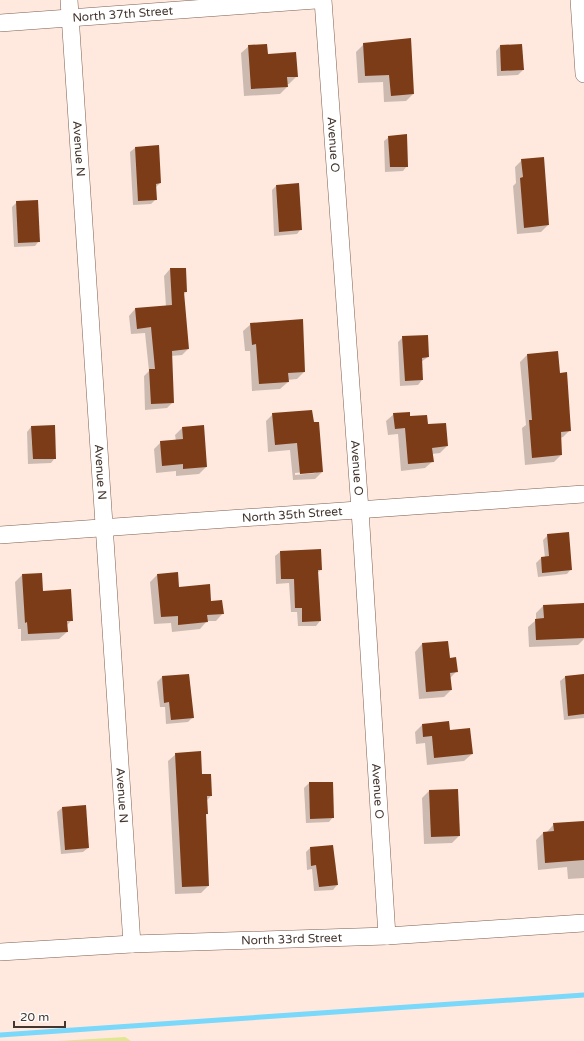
<svg xmlns="http://www.w3.org/2000/svg" width="584" height="1041" font-family="'Varela Round',sans-serif">
	<style>
		.green { fill: #dfe88e }
		.shadow { fill: #0003; fill-rule: evenodd }
		.lines { fill: none; stroke-linecap: round; stroke-linejoin: round }
		.stream { stroke: #7ad8fb; stroke-width: 5 }
		.building { fill: #7d3c18 }
		.minor-casing { stroke: #7e5f50; stroke-width: 18 }
		.minor { stroke: #fff; stroke-width: 17 }
		.labels { text-anchor: middle; stroke-width: 4; stroke-linejoin: round; paint-order: stroke }
		.street-label { font-size: 12px; fill: #44362f; stroke: #fbfbfb }
	</style>
	<rect width="100%" height="100%" fill="#ffe9de"/>
	<!-- green -->
	<path class="green" d="M125 1037 131 1041H58Z"/>
	<!-- shadow -->
	<g class="shadow">
		<path d="M364 44 413 94 406 101 384 102 383 82 358 83 356 52Z"/>
		<path d="M249 46 267 55 297 76 289 84H287V87L280 94 244 96 241 53Z"/>
		<path d="M500 46 523 70 518 75 497 76 496 51Z"/>
		<path d="M389 137 407 166 403 171 385 172 384 141Z"/>
		<path d="M135 148 160 183 155 188 156 199 151 204 133 205 130 152Z"/>
		<path d="M522 160 548 225 541 232 517 234 513 186 516 183 515 167Z"/>
		<path d="M276 186 301 229 297 234 274 236 272 190Z"/>
		<path d="M17 202 39 241 35 246 14 247 12 207Z"/>
		<path d="M170 269 186 292 183 295 188 349 182 355 171 356 173 402 167 408 145 410 144 376 149 371 145 333 131 334 129 316 135 309 166 307 164 276Z"/>
		<path d="M251 324 304 372 297 379 287 380 288 382 280 389 252 391 250 351H245L243 331Z"/>
		<path d="M403 337 428 357 421 362 422 380 418 385 400 386 398 342Z"/>
		<path d="M527 355 559 374 570 430 563 437 560 438 561 455 554 462 525 465 522 428 526 425 520 362Z"/>
		<path d="M273 414 322 472 315 479 293 480 290 450 268 452 266 421ZM316 471V473L295 475V473Z"/>
		<path d="M394 414 409 417 427 425 447 446 440 453 432 454 433 461 425 468 401 471 398 434 388 435 386 421Z"/>
		<path d="M31 427 55 458 51 463 28 464 27 432Z"/>
		<path d="M182 428 206 467 199 474 176 476V471L156 473 154 449 161 442 176 441 175 435Z"/>
		<path d="M548 535 571 569 567 574 538 577 536 563 541 558H545L543 540Z"/>
		<path d="M280 552 321 570 317 573 320 621 316 626H298L297 612H291L289 583 276 584 275 556Z"/>
		<path d="M22 575 72 620 66 626 67 632 59 639 21 641V629H18L15 582Z"/>
		<path d="M157 575 178 588 210 602 223 613 216 621H207L200 629 172 632 171 623 154 624 150 582Z"/>
		<path d="M543 606 584 619V639L578 645 529 647 528 627 536 620V613Z"/>
		<path d="M447 642 449 659 456 672 450 678 451 690 444 697 419 699 415 652 422 644Z"/>
		<path d="M189 675 193 717 188 722 166 724 165 707H160L157 682 162 677Z"/>
		<path d="M584 675V718L564 720 560 681 565 677Z"/>
		<path d="M448 722 449 731 472 754 464 761 427 765 425 743 416 744 415 732 422 725Z"/>
		<path d="M176 754 201 775 211 796 206 801 207 814 205 815 208 886 201 893 175 894 168 761Z"/>
		<path d="M309 783 333 817 329 822 306 823 304 788Z"/>
		<path d="M429 791 459 836 452 843 424 844 422 798Z"/>
		<path d="M85 806 88 848 83 852 61 854 57 812 62 808Z"/>
		<path d="M584 822V878L568 879 567 867 538 870 536 840 543 833 547 832 554 824Z"/>
		<path d="M310 848 335 861 337 885 333 890 314 891 312 869 307 870 306 852Z"/>
	</g>
	<g class="lines">
		<!-- stream -->
		<path class="stream" d="M0 1035 584 995"/>
	</g>
	<!-- building -->
	<g class="building">
		<path d="M411 38 414 94 391 96 389 75 365 76 363 43Z"/>
		<path d="M267 44 268 54 296 52 298 77H287L288 87 251 89 248 45Z"/>
		<path d="M522 44 524 70 501 71 500 45Z"/>
		<path d="M407 134 408 167H390L388 136Z"/>
		<path d="M159 145 161 183 156 184 157 200 138 201 135 147Z"/>
		<path d="M544 157 549 225 524 228 520 178 523 177 521 159Z"/>
		<path d="M299 183 302 230 279 232 276 185Z"/>
		<path d="M38 200 40 242 18 243 16 201Z"/>
		<path d="M170 268H186L187 292H184L189 349 172 351 174 403 151 404 149 369H155L151 327 137 329 135 308 172 305Z"/>
		<path d="M303 319 305 372 288 373 289 382 259 384 256 344 252 345 250 323Z"/>
		<path d="M428 335 429 357 422 358 423 380 405 381 402 336Z"/>
		<path d="M558 351 560 373 567 372 571 431 561 432 562 455 532 458 529 420H532L527 354Z"/>
		<path d="M312 410 314 422H319L323 472 300 474 297 443 275 445 272 413Z"/>
		<path d="M410 412V416L427 415 428 424 446 423 448 446 432 448 434 462 408 464 405 428 395 429 393 413Z"/>
		<path d="M55 425 56 459H33L31 426Z"/>
		<path d="M204 425 207 467 183 469V464L162 466 160 441 183 439 182 427Z"/>
		<path d="M569 532 572 570 542 573 541 557 549 556 547 534Z"/>
		<path d="M321 549 322 570H318L321 621 302 622V608H295L294 579H281L280 551Z"/>
		<path d="M178 572 179 587 210 584 211 601 222 600 224 614 207 615 208 622 178 625V616L161 617 157 574Z"/>
		<path d="M42 573 43 591 71 589 73 621H67L68 632 28 634 27 622 25 623 22 574Z"/>
		<path d="M584 603V638L536 640 535 619 544 618 543 605Z"/>
		<path d="M448 641 450 658 456 657 458 672 450 673 452 690 426 692 422 643Z"/>
		<path d="M189 674 194 718 171 720 169 702 164 703 162 676Z"/>
		<path d="M584 674V714L568 716 565 676Z"/>
		<path d="M449 721 450 730 470 728 473 754 434 758 432 736 423 737 422 724Z"/>
		<path d="M201 751 202 774H211L212 796H207L208 814H206L209 886 182 887 175 753Z"/>
		<path d="M309 782H333L334 818 310 819Z"/>
		<path d="M458 789 460 836 431 837 429 790Z"/>
		<path d="M86 805 89 848 65 850 62 807Z"/>
		<path d="M584 821V860L545 863 543 832 554 831 553 823Z"/>
		<path d="M333 845 338 885 319 887 316 865 311 866 310 847Z"/>
	</g>
	<g class="lines">
		<defs>
			<g id="minor">
				<path id="s1" d="M69 0 132 944"/>
				<path id="s2" d="M323 0 360 510 387 936"/>
				<path d="M579 0 584 74"/>
				<path id="s3" d="M0 23 316 0"/>
				<path id="s4" d="M0 535 584 494"/>
				<path id="s5" d="M0 952 132 944 387 936 584 923"/>
			</g>
		</defs>
		<!-- minor casing -->
		<use href="#minor" class="minor-casing"/>
		<!-- minor -->
		<use href="#minor" class="minor"/>
	</g>
	<g class="labels">
		<!-- street labels -->
		<g class="street-label">
			<text dy="4" stroke="none"><textPath href="#s3" startOffset="123">North 37th Street</textPath></text>
			<text dy="4" stroke="none"><textPath href="#s2" startOffset="145">Avenue O</textPath></text>
			<text dy="4" stroke="none"><textPath href="#s1" startOffset="149">Avenue N</textPath></text>
			<text dy="4" stroke="none"><textPath href="#s2" startOffset="469">Avenue O</textPath></text>
			<text dy="4" stroke="none"><textPath href="#s1" startOffset="473">Avenue N</textPath></text>
			<text dy="4" stroke="none"><textPath href="#s4" startOffset="293">North 35th Street</textPath></text>
			<text dy="4" stroke="none"><textPath href="#s2" startOffset="793">Avenue O</textPath></text>
			<text dy="4" stroke="none"><textPath href="#s1" startOffset="797">Avenue N</textPath></text>
			<text dy="4" stroke="none"><textPath href="#s5" startOffset="292">North 33rd Street</textPath></text>
		</g>
	</g>
	<!-- scale -->
	<path d="M14 1021v6h51v-6" fill="none" stroke="#44362f" stroke-width="2"/>
	<text x="20" y="1021" font-size="12" fill="#44362f" stroke="#fbfbfb" stroke-width="3" paint-order="stroke">20 m</text>
</svg>
